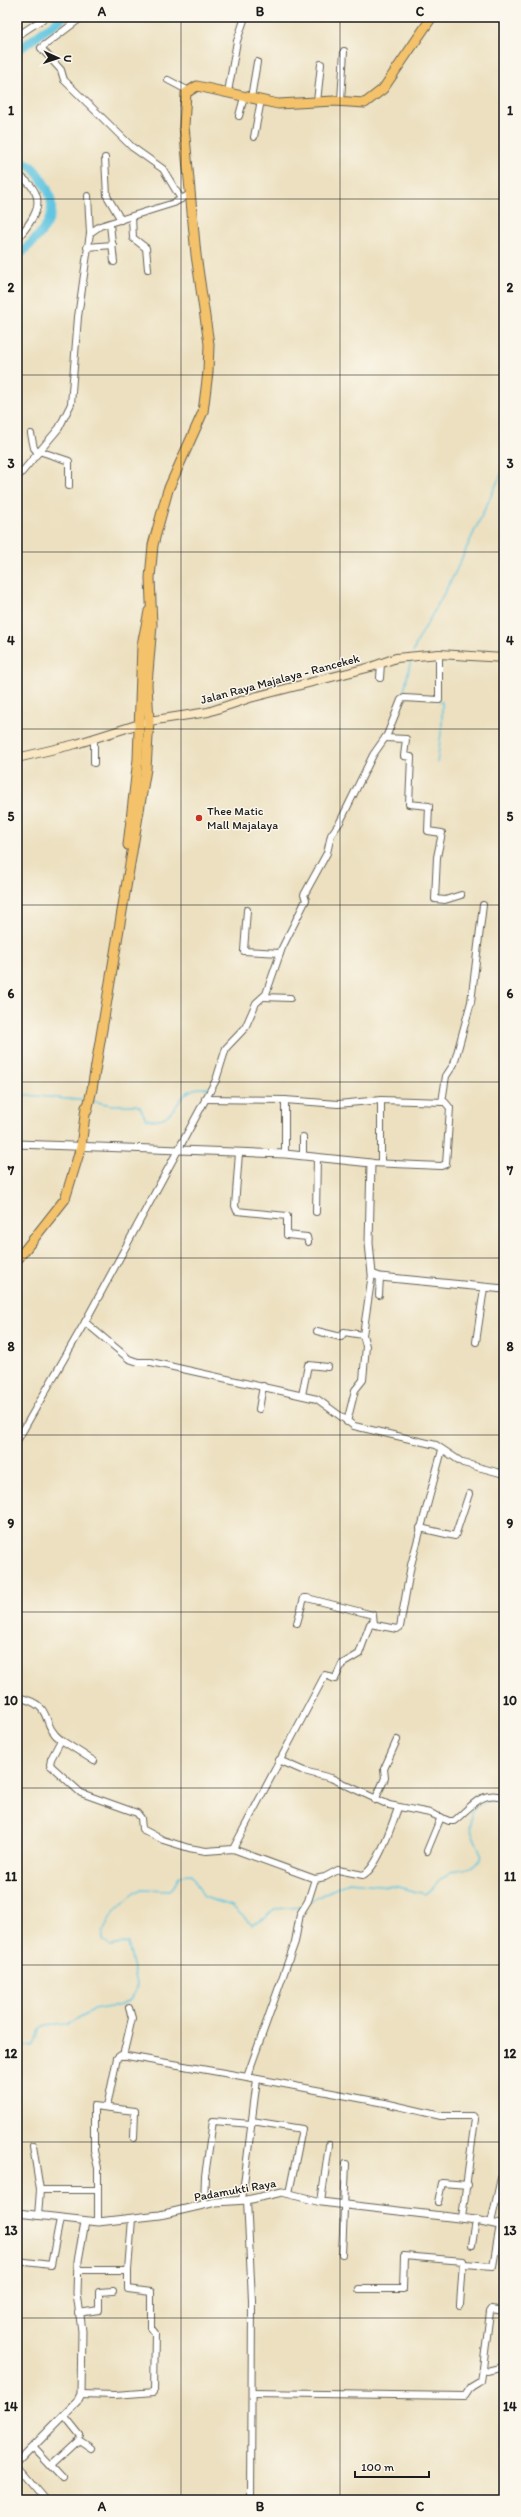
<svg xmlns="http://www.w3.org/2000/svg" width="521" height="2517" font-family="Itim,sans-serif">
	<style>
		.lines { fill: none; stroke-linecap: round; stroke-linejoin: round }
		.stream { stroke: #63c6e1; stroke-width: 1.5 }
		.river { stroke: #63c6e1; stroke-width: 9 }
		.minor-casing { stroke: #656155; stroke-width: 8 }
		.tertiary-casing { stroke: #656155; stroke-width: 9 }
		.secondary-casing { stroke: #656155; stroke-width: 10 }
		.primary-casing { stroke: #656155; stroke-width: 11 }
		.minor { stroke: #fff; stroke-width: 6 }
		.tertiary { stroke: #fff; stroke-width: 7 }
		.secondary { stroke: #fae7c3; stroke-width: 8 }
		.primary { stroke: #f3c26a; stroke-width: 9 }
		.grid { fill: none; stroke: #1c1c1c; stroke-width: 1; stroke-opacity: 0.55 }
		.poi-dot { fill: #c8321e; stroke: #fbf7ec; stroke-width: 1.5 }
		.labels { text-anchor: middle; stroke-width: 3; stroke-linejoin: round; paint-order: stroke }
		.street-label { font-size: 12px; fill: #1c1c1c; stroke: #fbf7ec }
		.poi-label { font-size: 12px; fill: #1c1c1c; stroke: #fbf7ec; text-anchor: start }
		.neatline { fill: none; stroke: #1c1c1c; stroke-width: 1.5 }
		.grid-label { font-size: 13px; text-anchor: middle; font-weight: bold; fill: #1c1c1c }
	</style>
	<rect width="100%" height="100%" fill="#fbf7ec"/>
	<filter id="ink" filterUnits="userSpaceOnUse"><feTurbulence type="fractalNoise" baseFrequency=".025" numOctaves="2"/><feDisplacementMap in="SourceGraphic" scale="8" xChannelSelector="R" yChannelSelector="G"/><feConvolveMatrix kernelMatrix="1 2 1 2 8 2 1 2 1" color-interpolation-filters="sRGB"/></filter>
	<filter id="wash" filterUnits="userSpaceOnUse"><feTurbulence type="fractalNoise" baseFrequency=".012" numOctaves="4" result="noise"/><feDisplacementMap in="SourceGraphic" scale="16" xChannelSelector="R" yChannelSelector="G"/><feGaussianBlur stdDeviation="0.9" result="paint"/><feColorMatrix in="noise" values="0 0 0 0 0 0 0 0 0 0 0 0 0 0 0 0 0 1.4 0 .05"/><feComposite in="paint" operator="in"/></filter>
	<g filter="url(#wash)">
		<rect width="100%" height="100%" fill="#ece0c0"/>
		<g class="lines">
			<!-- stream -->
			<g class="stream">
				<path d="M413 653 416 644 454 575 504 468"/>
				<path d="M403 696 411 659"/>
				<path d="M437 763 442 726V702H439"/>
				<path d="M17 1094 87 1101"/>
				<path d="M93 1101 111 1105H136L140 1107 146 1119C175 1125 176 1095 194 1089 198 1088 205 1088 209 1088"/>
				<path d="M310 1901 349 1882 399 1887 425 1894C433 1887 442 1878 451 1872 464 1865 473 1875 482 1856L470 1828 471 1812C479 1804 491 1797 501 1803L504 1811"/>
				<path d="M17 2044 32 2047 39 2030 43 2026 67 2024 93 2010 122 2005 130 2000 135 1992 137 1984 128 1943 110 1946 103 1940C102 1919 125 1900 141 1889L170 1890C182 1881 171 1874 191 1874L204 1897 232 1906 252 1925 266 1917 274 1909 302 1907"/>
			</g>
			<!-- river -->
			<g class="river">
				<path d="M17 51 63 17"/>
				<path d="M17 158C33 166 36 170 45 185 64 217 39 236 17 257"/>
			</g>
		</g>
	</g>
	<g filter="url(#ink)">
		<g class="lines">
			<defs>
				<g id="minor">
					<path d="M82 17 41 48 61 70 64 80 132 147 163 169 181 199"/>
					<path d="M17 36 46 17"/>
					<path d="M168 80 187 90"/>
					<path d="M228 92 237 41 245 17"/>
					<path d="M251 98 257 62"/>
					<path d="M341 101 344 51"/>
					<path d="M317 102 321 64"/>
					<path d="M239 116 244 97"/>
					<path d="M254 137 261 100"/>
					<path d="M105 158 107 196 121 220"/>
					<path d="M17 174C50 195 38 215 17 239"/>
					<path d="M88 196 90 233"/>
					<path d="M132 217 133 238 146 248 148 269"/>
					<path d="M110 224 114 262"/>
					<path d="M87 247 113 245"/>
					<path d="M31 434 34 448 38 453"/>
					<path d="M39 451 69 461V486"/>
					<path d="M17 478 59 428 71 404 78 317 90 233 100 226 174 203 190 194"/>
					<path d="M439 654V700L404 698 401 700 387 735 373 755 340 822 331 835 327 853 304 895 306 900 282 948 266 994 256 1003 245 1028 226 1048 216 1080 85 1322 129 1359 138 1362H151L317 1399 354 1426 436 1445 463 1463 504 1474"/>
					<path d="M380 678 381 663"/>
					<path d="M385 738 406 739 404 756 411 757 409 804 429 806 428 831 442 833 437 857 435 899 445 900 461 895"/>
					<path d="M94 763V738"/>
					<path d="M247 910 244 951 280 953"/>
					<path d="M264 997 290 998"/>
					<path d="M205 1099 285 1100 338 1104 381 1100 445 1102 450 1108 446 1164 441 1166 371 1163"/>
					<path d="M442 1102 446 1076 454 1064 471 1002 483 905"/>
					<path d="M239 1153 235 1206 237 1211 287 1216V1235L307 1237 308 1242"/>
					<path d="M285 1154V1100"/>
					<path d="M303 1156V1137"/>
					<path d="M381 1163V1100"/>
					<path d="M316 1212 317 1157"/>
					<path d="M379 1295 380 1277"/>
					<path d="M317 1331 341 1337 344 1332 363 1335"/>
					<path d="M476 1342 484 1288"/>
					<path d="M302 1395 308 1365 328 1367"/>
					<path d="M259 1409 263 1386"/>
					<path d="M347 1422 355 1390 363 1380 366 1346 363 1335 372 1274"/>
					<path d="M17 1441 85 1322"/>
					<path d="M420 1528 455 1536 469 1494"/>
					<path d="M297 1623 304 1598H307L373 1615 374 1624"/>
					<path d="M17 1697C57 1706 38 1722 61 1740L51 1759 50 1765 81 1793 137 1813 141 1818 142 1829 163 1840 189 1848 206 1851 233 1849 315 1879 325 1877 338 1870 363 1875C378 1868 392 1824 398 1808"/>
					<path d="M61 1740 94 1761"/>
					<path d="M279 1760 304 1771 331 1778 389 1805 430 1813 449 1821H454C469 1809 483 1788 504 1798"/>
					<path d="M375 1800 385 1778 384 1769 397 1740"/>
					<path d="M233 1849 325 1675 335 1679 342 1664 359 1654 370 1624 397 1629 400 1627 411 1565 442 1450"/>
					<path d="M427 1851 441 1817"/>
					<path d="M315 1879 308 1901 300 1914 295 1942 247 2077 385 2103 441 2116H473L475 2119 462 2218"/>
					<path d="M123 2056 132 2018 129 2008"/>
					<path d="M107 2107 117 2058 121 2055 247 2077"/>
					<path d="M252 2121 302 2129 289 2193"/>
					<path d="M33 2146 40 2190 38 2216"/>
					<path d="M40 2190H98"/>
					<path d="M242 2200 257 2079"/>
					<path d="M247 2200 252 2300 251 2500"/>
					<path d="M321 2202 329 2145"/>
					<path d="M438 2202 442 2183 468 2185"/>
					<path d="M204 2205 205 2176 213 2121 252 2124"/>
					<path d="M98 2222V2168L94 2151V2106L135 2111 134 2138"/>
					<path d="M491 2223 501 2178"/>
					<path d="M472 2245 476 2220"/>
					<path d="M342 2254 346 2164"/>
					<path d="M17 2261 51 2265 60 2219"/>
					<path d="M464 2264 493 2266 500 2225"/>
					<path d="M78 2270H128L132 2219"/>
					<path d="M359 2289H403L404 2256 463 2261 460 2305"/>
					<path d="M504 2311 492 2309 490 2312 483 2368 487 2371 504 2367"/>
					<path d="M78 2313 99 2310V2292L113 2291"/>
					<path d="M252 2393 465 2396 471 2387 481 2381 483 2368"/>
					<path d="M81 2394 115 2395 154 2392 155 2333 151 2328V2292L128 2289V2270"/>
					<path d="M64 2415 80 2435"/>
					<path d="M32 2446 63 2479"/>
					<path d="M17 2466 46 2500"/>
					<path d="M51 2466 79 2440 91 2448"/>
				</g>
				<g id="tertiary">
					<path d="M17 1144 285 1154 371 1163 369 1243 372 1274 380 1277 504 1289"/>
					<path d="M17 2213 98 2222 160 2215 216 2202 247 2200 282 2192 321 2202 476 2220 504 2226"/>
					<path d="M17 2463 77 2402 81 2394 82 2331 77 2293 78 2261 85 2222"/>
				</g>
				<path id="secondary" d="M17 758 76 744 149 721 208 712 250 698 371 667 396 658 439 654 504 658"/>
				<g id="primary">
					<path d="M128 845 138 759 142 645 149 611"/>
					<path d="M87 1111 92 1089 146 769 149 721 147 684 152 625 150 578 153 545 168 490 203 412 208 372 209 344 196 255 184 126 186 93 197 86 278 104 334 101 365 103 383 89 432 17"/>
					<path d="M17 1260 65 1199 81 1147 86 1107"/>
				</g>
			</defs>
			<!-- minor casing -->
			<use href="#minor" class="minor-casing"/>
			<!-- tertiary casing -->
			<use href="#tertiary" class="tertiary-casing"/>
			<!-- secondary casing -->
			<use href="#secondary" class="secondary-casing"/>
			<!-- primary casing -->
			<use href="#primary" class="primary-casing"/>
			<!-- minor -->
			<use href="#minor" class="minor"/>
			<!-- tertiary -->
			<use href="#tertiary" class="tertiary"/>
			<!-- secondary -->
			<use href="#secondary" class="secondary"/>
			<!-- primary -->
			<use href="#primary" class="primary"/>
		</g>
	</g>
	<!-- grid -->
	<path class="grid" d="M181 17V2500M340 17V2500M17 199H504M17 375H504M17 552H504M17 729H504M17 905H504M17 1082H504M17 1258H504M17 1435H504M17 1612H504M17 1788H504M17 1965H504M17 2142H504M17 2318H504"/>
	<!-- markers -->
	<circle class="poi-dot" cx="199" cy="818" r="4"/>
	<g class="labels">
		<!-- street labels -->
		<g class="street-label">
			<text transform="translate(280 679) rotate(-15)" y="4">Jalan Raya Majalaya - Rancekek</text>
			<text transform="translate(235 2190) rotate(-10)" y="4">Padamukti Raya</text>
		</g>
		<!-- poi labels -->
		<g class="poi-label">
			<text x="207" y="815">Thee Matic<tspan x="207" dy="14">Mall Majalaya</tspan></text>
		</g>
	</g>
	<!-- margin -->
	<rect width="521" height="2517" fill="none" stroke="#fbf7ec" stroke-width="44"/>
	<!-- north arrow -->
	<g transform="translate(58 58) rotate(93)" stroke="#fbf7ec" stroke-width="3" paint-order="stroke">
	<path d="M0-3L7 15L0 10L-7 15Z" fill="#1c1c1c"/>
	<text y="-6" font-size="11" font-weight="bold" text-anchor="middle" fill="#1c1c1c">U</text>
	</g>
	<!-- scale -->
	<path d="M355 2471v6h74v-6" fill="none" stroke="#1c1c1c" stroke-width="2"/>
	<text x="361" y="2471" font-size="12" fill="#1c1c1c" stroke="#fbf7ec" stroke-width="3" paint-order="stroke">100 m</text>
	<rect x="22" y="22" width="477" height="2473" class="neatline"/>
	<g class="grid-label">
		<text x="102" y="16">A</text>
		<text x="260" y="16">B</text>
		<text x="420" y="16">C</text>
		<text x="11" y="115">1</text>
		<text x="510" y="115">1</text>
		<text x="11" y="292">2</text>
		<text x="510" y="292">2</text>
		<text x="11" y="468">3</text>
		<text x="510" y="468">3</text>
		<text x="11" y="645">4</text>
		<text x="510" y="645">4</text>
		<text x="11" y="821">5</text>
		<text x="510" y="821">5</text>
		<text x="11" y="998">6</text>
		<text x="510" y="998">6</text>
		<text x="11" y="1175">7</text>
		<text x="510" y="1175">7</text>
		<text x="11" y="1351">8</text>
		<text x="510" y="1351">8</text>
		<text x="11" y="1528">9</text>
		<text x="510" y="1528">9</text>
		<text x="11" y="1705">10</text>
		<text x="510" y="1705">10</text>
		<text x="11" y="1881">11</text>
		<text x="510" y="1881">11</text>
		<text x="11" y="2058">12</text>
		<text x="510" y="2058">12</text>
		<text x="11" y="2235">13</text>
		<text x="510" y="2235">13</text>
		<text x="11" y="2411">14</text>
		<text x="510" y="2411">14</text>
		<text x="102" y="2511">A</text>
		<text x="260" y="2511">B</text>
		<text x="420" y="2511">C</text>
	</g>
</svg>
